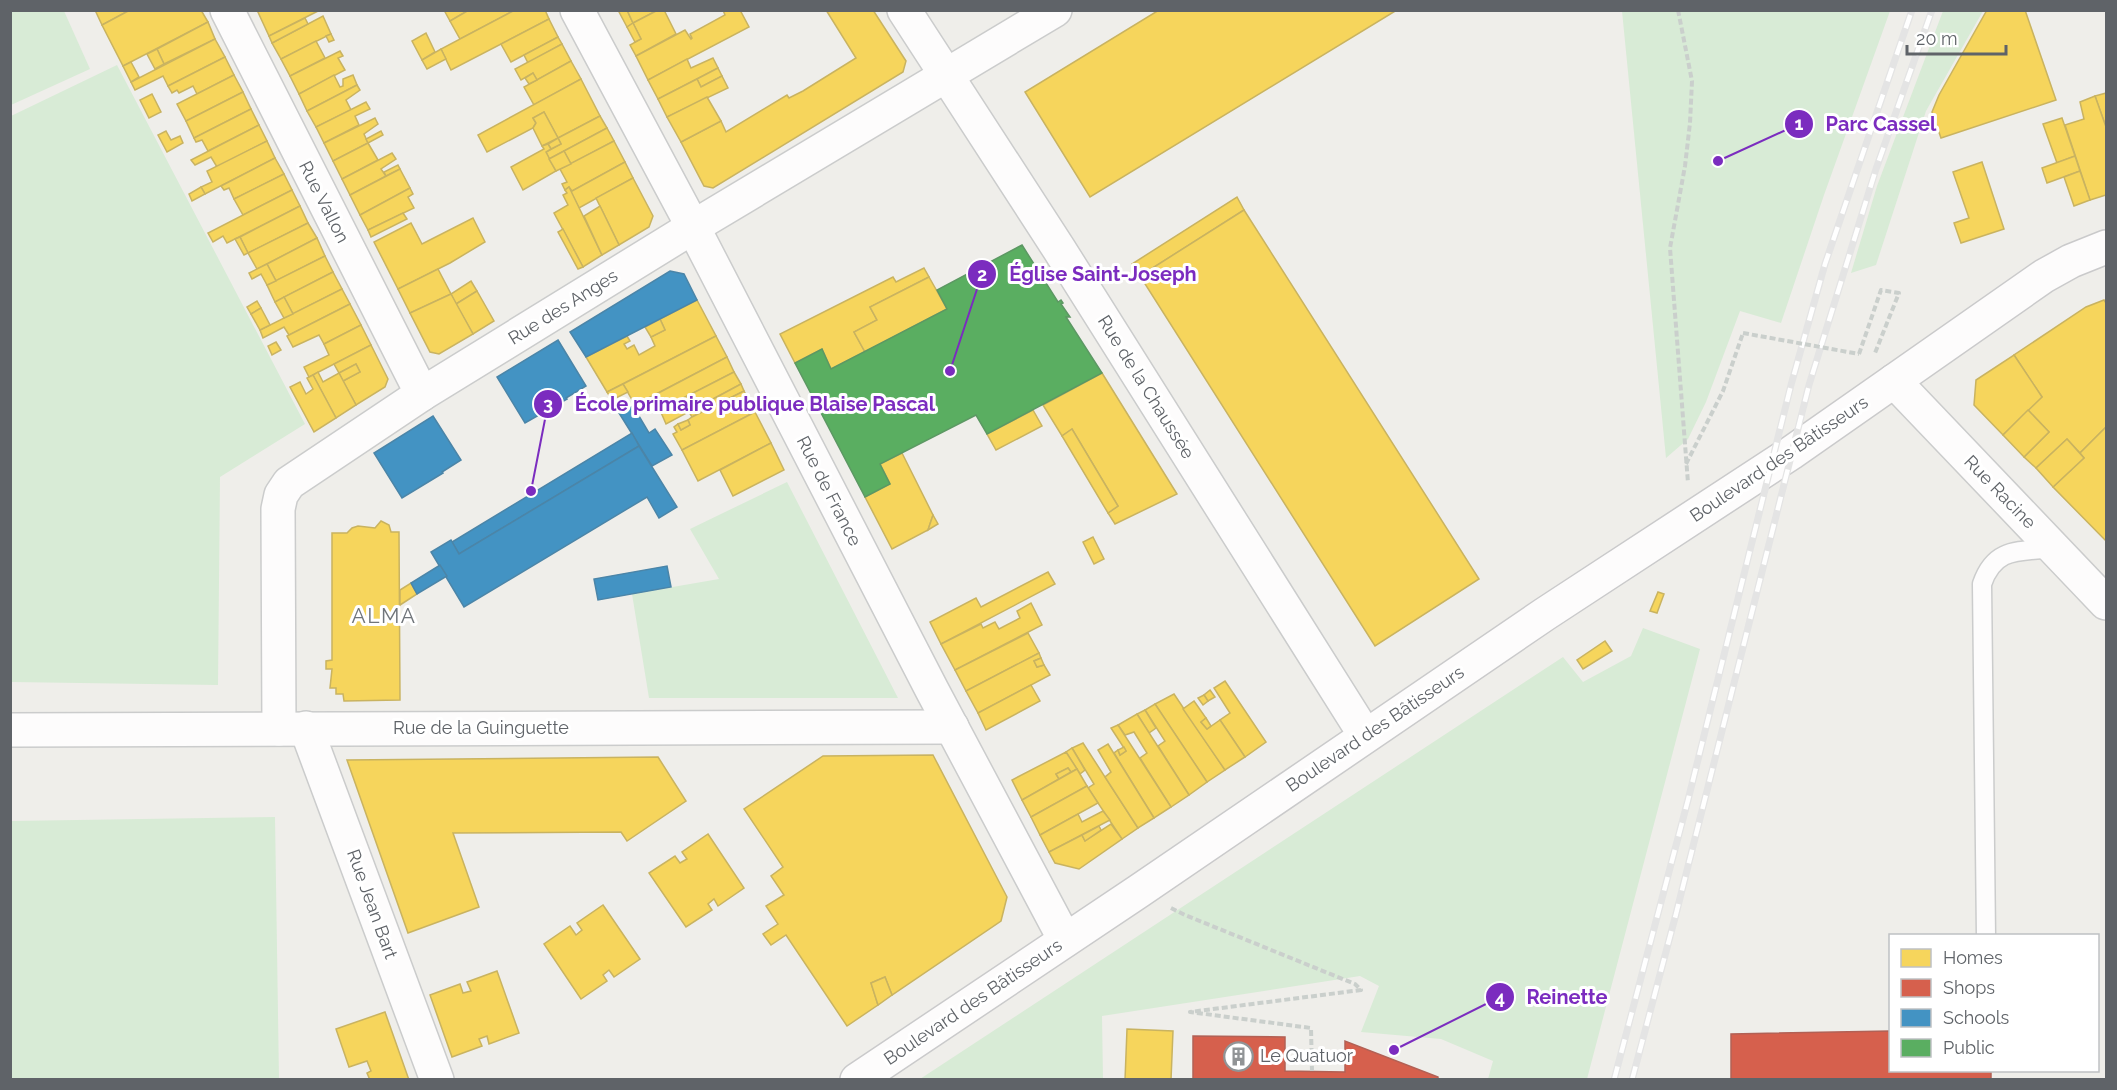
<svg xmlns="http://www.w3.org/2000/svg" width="2117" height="1090" font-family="Raleway,sans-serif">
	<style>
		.green { fill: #d8ebd6 }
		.homes { fill: #f6d55c; stroke: #c9b360; stroke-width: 1.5 }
		.shops { fill: #d6604d; stroke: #b26155; stroke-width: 1.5 }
		.schools { fill: #4393c3; stroke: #4b85a8; stroke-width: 1.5 }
		.public { fill: #5aae61; stroke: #5c9863; stroke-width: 1.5 }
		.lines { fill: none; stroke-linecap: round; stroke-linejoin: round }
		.lane-casing { stroke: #cbcccc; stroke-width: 21 }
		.street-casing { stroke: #cbcccc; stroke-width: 36 }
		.secondary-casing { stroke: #cacacb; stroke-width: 36 }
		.path { stroke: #cacfcc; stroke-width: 4; stroke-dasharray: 6 3; stroke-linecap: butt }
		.lane { stroke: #fdfcfc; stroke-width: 18 }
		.street { stroke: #fdfcfc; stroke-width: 33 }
		.secondary { stroke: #fdfcfc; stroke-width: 33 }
		.rail-casing { stroke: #e4e4e4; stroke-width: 7 }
		.rail { stroke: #fff; stroke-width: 4.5; stroke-dasharray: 14; stroke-linecap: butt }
		.path-bridge { stroke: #cacfcc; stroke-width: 4; stroke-dasharray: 6 3; stroke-linecap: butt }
		.labels { text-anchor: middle; stroke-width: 6; stroke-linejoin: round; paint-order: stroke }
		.street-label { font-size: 18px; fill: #5f6368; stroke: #fff }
		.poi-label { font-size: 18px; fill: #5f6368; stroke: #fff; text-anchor: start }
		.quarter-label { font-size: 21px; letter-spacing: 1.5px; fill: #70757a; stroke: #fff }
		.leader { fill: none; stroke: #7b2cbf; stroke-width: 2 }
		.callout-dot { fill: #7b2cbf; stroke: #fff; stroke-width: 2 }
		.mark-label { font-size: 18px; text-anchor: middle; font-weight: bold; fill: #fff }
		.callout-label { font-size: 20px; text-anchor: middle; font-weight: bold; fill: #7b2cbf; stroke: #fff; stroke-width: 6; stroke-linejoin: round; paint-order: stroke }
	</style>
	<rect width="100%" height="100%" fill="#efeeea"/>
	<!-- green -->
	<g class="green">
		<path d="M10 11H64L90 69 11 105Z"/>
		<path d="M1622 11H1890L1824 195 1781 323 1740 311 1706 402 1688 439 1666 458Z"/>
		<path d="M1943 11H1983L1926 111 1876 265 1851 273 1877 186Z"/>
		<path d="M117 65 305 424 220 477 218 685 11 682V116Z"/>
		<path d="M787 482 898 698H649L632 594 719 579 690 529Z"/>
		<path d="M1643 628 1700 649 1587 1079H1488L1493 1061 1441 1039 1361 1032 1379 986 1360 976 1102 1016 1103 1079H920L1563 657 1583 682 1631 656Z"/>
		<path d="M275 817 279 1079H11V821Z"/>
	</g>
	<!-- homes -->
	<g class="homes">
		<path d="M95 10H130L102 25Z"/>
		<path d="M130 10H201L208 22 123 66 102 25Z"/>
		<path d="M257 10H320L269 36Z"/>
		<path d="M444 10H469L450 21Z"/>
		<path d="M469 10H515L460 39 450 21Z"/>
		<path d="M515 10H545L549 19 451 70 441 49Z"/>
		<path d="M618 10H627L633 23 627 27Z"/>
		<path d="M627 10H658L633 23Z"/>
		<path d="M658 10H664L676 34 636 56 630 45 641 39 633 23Z"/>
		<path d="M723 10H740L749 27 648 80 636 56 685 30 691 39 692 38 690 34 725 15Z"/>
		<path d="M826 10H873L906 61 903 72 713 188 704 186 681 142 721 121 726 132 787 95 789 98 803 91 856 58Z"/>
		<path d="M1159 10H1397L1090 197 1025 92Z"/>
		<path d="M1987 10H2025L2056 100 1941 138 1932 112 1939 95Z"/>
		<path d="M323 16 331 34 281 59 272 43Z"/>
		<path d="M305 18 308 24 272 43 269 36Z"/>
		<path d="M549 19 558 37 511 62 501 44Z"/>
		<path d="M208 22 215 39 164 64 157 49Z"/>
		<path d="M633 23 641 39 635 42 627 27Z"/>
		<path d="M426 33 435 52 422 60 412 41Z"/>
		<path d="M331 34 334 40 329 42 326 36Z"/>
		<path d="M558 37 562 44 528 63 524 55Z"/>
		<path d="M215 39 225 57 168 86 163 76 135 90 131 82Z"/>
		<path d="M316 41 325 58 290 76 281 59Z"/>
		<path d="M562 44 571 61 537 80 533 73 521 80 515 69Z"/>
		<path d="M157 49 164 64 155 69 147 54Z"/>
		<path d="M441 49 446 59 427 69 422 60Z"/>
		<path d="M340 51 343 56 338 58 345 70 299 94 290 76Z"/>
		<path d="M225 57 234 75 197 94 193 86 179 93 177 90 172 93 168 86Z"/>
		<path d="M713 58 718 68 658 99 648 80 687 59 691 68Z"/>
		<path d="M571 61 581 79 534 105 524 87Z"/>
		<path d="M131 62 139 77 131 82 123 66Z"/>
		<path d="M718 68 722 76 701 87 697 79Z"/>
		<path d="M533 73 537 80 529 84 525 78Z"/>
		<path d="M234 75 243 92 186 121 177 104Z"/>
		<path d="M334 75 340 87 343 86V79L353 75 357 85 307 111 299 94Z"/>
		<path d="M722 76 728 88 667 117 658 99 697 79 701 87Z"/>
		<path d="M581 79 600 116 558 138 544 112 533 118 536 123 533 128 487 152 478 135Z"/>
		<path d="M357 85 360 90 346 100 351 110 316 127 307 111Z"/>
		<path d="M243 92 251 109 194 138 186 121Z"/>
		<path d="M2106 93V127L2095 96Z"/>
		<path d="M152 94 161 112 149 118 140 100Z"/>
		<path d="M2095 96 2106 127V195L2090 200 2065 125 2084 119 2080 102Z"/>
		<path d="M707 97 721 121 681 142 667 117Z"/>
		<path d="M366 102 370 109 355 116 359 125 324 143 316 127Z"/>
		<path d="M251 109 259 125 208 151 202 140 196 142 194 138Z"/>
		<path d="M544 112 558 138 542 146 533 128 536 123 533 118Z"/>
		<path d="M600 116 607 128 549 159 546 152 561 144 558 138Z"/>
		<path d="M375 118 378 124 364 134 368 143 333 161 324 143Z"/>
		<path d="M2062 118 2075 156 2057 163 2043 124Z"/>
		<path d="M259 125 267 141 217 167 211 157 195 165 191 160Z"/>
		<path d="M607 128 614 141 571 164 564 151Z"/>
		<path d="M166 131 171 140 180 136 183 143 167 152 158 135Z"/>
		<path d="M381 131 383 135 368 143 366 139Z"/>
		<path d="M558 138 561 144 551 149 548 144Z"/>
		<path d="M267 141 275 158 205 194 201 187 212 182 207 171Z"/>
		<path d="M614 141 625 162 572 191 569 187 565 190 562 184 567 182 560 169Z"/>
		<path d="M368 143 378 160 342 179 333 161Z"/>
		<path d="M548 144 551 149 546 152 556 171 523 190 511 167 544 149 542 146Z"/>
		<path d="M564 151 571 164 556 171 549 159Z"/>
		<path d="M392 153 396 159 381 169 386 176 350 195 342 179Z"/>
		<path d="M2075 156 2080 171 2047 183 2042 168Z"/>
		<path d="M275 158 284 174 234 199 229 188 224 190 221 186Z"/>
		<path d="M625 162 633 178 579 208 571 192 572 191Z"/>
		<path d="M1982 162 2004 229 1961 243 1954 223 1969 218 1953 172Z"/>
		<path d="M398 165 400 169 386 176 384 172Z"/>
		<path d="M400 169 410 188 360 215 350 195Z"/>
		<path d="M2080 171 2090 200 2074 206 2064 177Z"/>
		<path d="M284 174 292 190 243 215 234 199Z"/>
		<path d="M633 178 653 216 649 227 619 245 596 198Z"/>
		<path d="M201 187 205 194 192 201 189 194Z"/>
		<path d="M569 187 602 255 583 267 554 213 568 205 563 195 567 193 565 190Z"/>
		<path d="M410 188 413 194 408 197 414 208 368 230 360 215Z"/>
		<path d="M292 190 300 206 227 243 223 236 213 242 208 233Z"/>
		<path d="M1237 197 1244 210 1140 276 1132 264Z"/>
		<path d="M300 206 308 223 248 253 240 237Z"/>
		<path d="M600 206 619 245 602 255 584 216Z"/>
		<path d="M1244 210 1479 579 1375 646 1140 276Z"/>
		<path d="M403 213 407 219 371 237 368 230Z"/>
		<path d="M473 218 485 242 450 263 398 289 374 242 411 223 422 244Z"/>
		<path d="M308 223 317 238 257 269 248 253Z"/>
		<path d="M563 229 583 267 578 269 558 232Z"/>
		<path d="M240 237 248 253 244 255 235 239Z"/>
		<path d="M317 238 325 256 276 281 267 264Z"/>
		<path d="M325 256 333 272 275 302 267 285Z"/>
		<path d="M267 264 276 281 267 285 261 274 252 279 249 273Z"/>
		<path d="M924 268 929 277 870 307 877 320 854 332 865 352 831 369 822 349 795 363 780 334 893 277 896 282Z"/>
		<path d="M438 269 451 294 410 313 398 289Z"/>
		<path d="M333 272 342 289 293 314 284 297Z"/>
		<path d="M929 277 947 309 865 352 854 332 877 320 870 307Z"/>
		<path d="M471 281 477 291 456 304 451 294Z"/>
		<path d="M342 289 350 304 289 335 284 327 263 338 260 330Z"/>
		<path d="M477 291 494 321 473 334 456 304Z"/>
		<path d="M451 294 473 334 439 354 430 352 410 313Z"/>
		<path d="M284 297 293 314 284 318 275 302Z"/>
		<path d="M697 300 716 336 607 392 586 357 627 336 630 341 624 344 627 349 634 345 639 355 655 346 651 337 665 330 660 319Z"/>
		<path d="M2104 300 2106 303V427L2080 453 2067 439 2036 468 2024 457 2049 432 2028 410 2042 397 2014 355 2086 307Z"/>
		<path d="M257 301 261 308 251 314 247 307Z"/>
		<path d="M350 304 361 325 324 344 319 335 293 347 287 336Z"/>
		<path d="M261 308 270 325 260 330 251 314Z"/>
		<path d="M660 319 665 330 651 337 645 327Z"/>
		<path d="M361 325 371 345 309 377 304 367 329 355 324 344Z"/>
		<path d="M716 336 727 357 635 405 623 384Z"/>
		<path d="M276 342 281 350 272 355 268 346Z"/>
		<path d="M371 345 388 379 385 387 356 405 343 381 360 372 356 364 339 373 334 364Z"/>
		<path d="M2014 355 2042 397 2003 435 1974 405 1976 380Z"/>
		<path d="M727 357 734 372 660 410 655 401 650 404 647 399Z"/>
		<path d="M356 364 360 372 343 381 339 373Z"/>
		<path d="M318 372 323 382 339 373 356 405 336 418 313 375Z"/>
		<path d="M734 372 741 384 666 424 660 410Z"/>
		<path d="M1102 373 1177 494 1115 524 1108 513 1118 506 1072 429 1062 436 1043 405Z"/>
		<path d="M313 375 336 418 314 432 290 387 300 382 306 394 313 389 307 378Z"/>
		<path d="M623 384 628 392 612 400 607 392Z"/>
		<path d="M741 384 744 391 692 417 689 412Z"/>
		<path d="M744 391 755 412 682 450 673 434 677 432 674 427 678 424 681 430 690 425 688 420 692 417Z"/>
		<path d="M647 399 650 404 636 411 633 406Z"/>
		<path d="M1033 410 1042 426 996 450 987 434Z"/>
		<path d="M2028 410 2049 432 2024 457 2003 435Z"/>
		<path d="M755 412 771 443 698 481 682 450Z"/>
		<path d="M688 420 690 425 681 430 678 424Z"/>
		<path d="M2106 427V541L2053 487 2084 458 2080 453Z"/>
		<path d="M1072 429 1118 506 1108 513 1062 436Z"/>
		<path d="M2067 439 2084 458 2053 487 2036 468Z"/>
		<path d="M771 443 784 470 733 496 720 470Z"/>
		<path d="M902 453 933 515 928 530 892 549 865 497 890 484 880 464Z"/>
		<path d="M933 515 938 524 928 530Z"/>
		<path d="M381 521 389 525 391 532H399L400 700 344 701 343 694H336V688H330L332 669H326V661L332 660V533H347L352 528 358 526 375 528Z"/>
		<path d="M1093 537 1104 559 1094 564 1083 542Z"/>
		<path d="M1048 572 1055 584 941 644 930 622 976 598 981 607Z"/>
		<path d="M411 583 417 594 400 605V590Z"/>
		<path d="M1658 592 1664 594 1657 613 1650 611Z"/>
		<path d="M1031 603 1042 625 955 670 941 644 981 624 983 628 995 622 999 629 1020 618 1017 611Z"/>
		<path d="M1028 633 1039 653 966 691 955 670Z"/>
		<path d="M1605 641 1612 651 1583 669 1577 660Z"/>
		<path d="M1039 653 1041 658 1034 661 1037 667 1044 665 1050 675 978 713 966 691Z"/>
		<path d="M1041 658 1044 665 1037 667 1034 661Z"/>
		<path d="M1225 681 1266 742 1245 757 1220 720 1230 713 1214 688Z"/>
		<path d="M1031 685 1040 701 986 730 978 713Z"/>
		<path d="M1210 690 1215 697 1208 701 1204 695Z"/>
		<path d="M1174 694 1225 770 1207 782 1155 704Z"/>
		<path d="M1204 695 1208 701 1203 705 1198 698Z"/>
		<path d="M1194 701 1206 718 1201 722 1207 729 1220 720 1245 757 1225 770 1183 709Z"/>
		<path d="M1155 704 1207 782 1189 795 1158 746 1165 741 1145 710Z"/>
		<path d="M1145 710 1156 728 1149 733 1137 714Z"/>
		<path d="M1137 714 1189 795 1171 807 1140 758 1147 753 1134 732 1125 735 1118 725Z"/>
		<path d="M1206 718 1211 726 1207 729 1201 722Z"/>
		<path d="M1118 725 1171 807 1154 818 1114 753 1118 750 1120 755 1126 751 1111 728Z"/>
		<path d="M1083 743 1138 828 1122 839 1088 788 1094 784 1072 748Z"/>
		<path d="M1108 744 1154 818 1138 828 1105 777 1111 772 1098 750Z"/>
		<path d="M1124 747 1126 751 1120 755 1118 750Z"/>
		<path d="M1072 748 1085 770 1080 774 1066 752Z"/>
		<path d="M1066 752 1077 769 1071 772 1068 768 1056 774 1059 779 1022 800 1012 780Z"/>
		<path d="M933 755 1007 897 1001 921 892 995 885 977 871 983 878 1005 847 1026 786 935 771 945 763 934 778 924 766 906 784 895 771 876 783 867 744 809 823 756Z"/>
		<path d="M658 757 686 801 627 841 621 832 453 833 479 907 408 933 347 760Z"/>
		<path d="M1068 768 1071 772 1059 779 1056 774Z"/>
		<path d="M1077 769 1087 786 1031 817 1022 800Z"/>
		<path d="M1087 786 1098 803 1040 835 1031 817Z"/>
		<path d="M1103 811 1110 820 1049 852 1040 835 1078 814 1082 822Z"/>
		<path d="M1111 824 1122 839 1079 869 1055 863 1049 852 1082 835 1085 841Z"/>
		<path d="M1099 826 1101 830 1085 841 1082 835Z"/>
		<path d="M708 834 744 888 718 906 714 899 708 904 712 910 686 927 649 873 675 856 680 863 687 859 682 852Z"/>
		<path d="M603 905 640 959 614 977 609 970 603 975 607 981 581 999 544 944 570 926 576 935 582 930 577 923Z"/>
		<path d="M497 971 519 1033 489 1044 487 1036 479 1039 482 1046 452 1057 430 995 460 984 463 993 471 991 467 982Z"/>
		<path d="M885 977 892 995 878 1005 871 983Z"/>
		<path d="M385 1012 409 1080H370L367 1073 371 1071 367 1061 349 1067 336 1029Z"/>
		<path d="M1127 1029 1173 1031 1171 1080H1125Z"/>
	</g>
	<!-- shops -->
	<g class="shops">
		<path d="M1890 1031V1070H1991V1080H1731V1034Z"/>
		<path d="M1193 1036 1285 1037V1071L1345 1072V1041L1438 1077V1080H1193Z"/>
	</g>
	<!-- schools -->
	<g class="schools">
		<path d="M670 271 684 274 697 300 586 357 570 332Z"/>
		<path d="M558 340 586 386 566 398 567 399 525 423 497 377Z"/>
		<path d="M633 406 649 433 655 429 672 455 652 466 619 413Z"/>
		<path d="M433 416 461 460 442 472 443 473 402 498 374 453Z"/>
		<path d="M632 433 639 446 459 554 452 542Z"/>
		<path d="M639 446 677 507 659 518 647 497 464 607 431 552 451 540 459 554Z"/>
		<path d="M440 565 447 576 417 594 411 583Z"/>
		<path d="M667 566 671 587 598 600 594 579Z"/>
	</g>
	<!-- public -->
	<path class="public" d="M1022 245 1058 302 1061 300 1063 303 1061 304 1070 317H1066L1102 373 987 434 976 415 880 464 890 484 865 497 795 363 822 349 831 369 947 309 937 290Z"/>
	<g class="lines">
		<defs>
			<path id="lane" d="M1986 936 1982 584C1995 546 2020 552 2054 548"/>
			<g id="street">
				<path d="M227 10 422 394"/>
				<path d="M577 10 693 227 932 690 1065 940"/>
				<path d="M904 10 1059 249 1365 735"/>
				<path d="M1894 381 2106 603"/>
				<path d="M306 728 437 1080"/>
				<path d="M279 729 278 509 281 495 289 483 422 394 693 227 1055 10"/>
				<path d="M10 730 952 727"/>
			</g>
			<path id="secondary" d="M857 1080 1139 891 1545 614 1791 453 2044 276 2071 261 2106 247"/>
		</defs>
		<!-- lane casing -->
		<use href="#lane" class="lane-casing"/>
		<!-- street casing -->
		<use href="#street" class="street-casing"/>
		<!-- secondary casing -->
		<use href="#secondary" class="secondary-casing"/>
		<!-- path -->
		<g class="path">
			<path d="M1678 10 1692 81 1690 123 1685 166 1670 248 1688 483"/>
			<path d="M1859 354 1881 290 1899 293 1875 353"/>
			<path d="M1686 464 1723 391 1743 333"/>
			<path d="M1171 908 1185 915 1355 984 1361 990 1190 1012 1311 1028 1312 1071"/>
		</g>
		<!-- lane -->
		<use href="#lane" class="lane"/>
		<!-- street -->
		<use href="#street" class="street"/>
		<!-- secondary -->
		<use href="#secondary" class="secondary"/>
		<defs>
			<g id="rail">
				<path d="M1614 1080 1688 800 1791 385 1825 264 1912 10"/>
				<path d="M1632 1080 1676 914 1809 385 1876 169 1932 10"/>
			</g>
		</defs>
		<!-- rail casing -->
		<use href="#rail" class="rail-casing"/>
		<!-- rail -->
		<use href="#rail" class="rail"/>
		<!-- path-bridge -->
		<path class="path-bridge" d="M1743 333 1859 354"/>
	</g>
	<!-- icons -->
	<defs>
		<symbol id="building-ring" viewBox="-11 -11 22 22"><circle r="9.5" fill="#fff" stroke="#919496" stroke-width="1.5"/><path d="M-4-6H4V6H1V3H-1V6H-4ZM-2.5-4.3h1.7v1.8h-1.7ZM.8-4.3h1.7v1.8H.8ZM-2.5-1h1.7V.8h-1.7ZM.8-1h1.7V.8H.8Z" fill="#919496"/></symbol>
	</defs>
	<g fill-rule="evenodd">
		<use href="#building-ring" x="1222" y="1040" width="33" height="33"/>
	</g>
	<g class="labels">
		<!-- street labels -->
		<g class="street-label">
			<text transform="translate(324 202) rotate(63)" y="6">Rue Vallon</text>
			<text transform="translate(563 307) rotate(-32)" y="6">Rue des Anges</text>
			<text transform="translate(1146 387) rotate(58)" y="6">Rue de la Chaussée</text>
			<text transform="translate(1779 459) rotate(-34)" y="6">Boulevard des Bâtisseurs</text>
			<text transform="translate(829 491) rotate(63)" y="6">Rue de France</text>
			<text transform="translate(2000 492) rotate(46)" y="6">Rue Racine</text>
			<text x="481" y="734">Rue de la Guinguette</text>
			<text transform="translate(1375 729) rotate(-34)" y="6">Boulevard des Bâtisseurs</text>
			<text transform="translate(372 904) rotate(70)" y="6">Rue Jean Bart</text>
			<text transform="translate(973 1002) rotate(-34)" y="6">Boulevard des Bâtisseurs</text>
		</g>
		<!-- poi labels -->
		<g class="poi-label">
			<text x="1260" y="1062">Le Quatuor</text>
		</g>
		<!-- quarter labels -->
		<g class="quarter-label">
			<text x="384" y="623">ALMA</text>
		</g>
	</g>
	<!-- callouts -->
	<path class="leader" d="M1718 161L1799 124M950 371L982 274M531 491L548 404M1394 1050L1500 997"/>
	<g class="callout-dot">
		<circle cx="1718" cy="161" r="6"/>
		<circle cx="950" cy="371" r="6"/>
		<circle cx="531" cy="491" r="6"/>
		<circle cx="1394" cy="1050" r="6"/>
		<circle cx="1799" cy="124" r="15"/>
		<circle cx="982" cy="274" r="15"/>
		<circle cx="548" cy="404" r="15"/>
		<circle cx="1500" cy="997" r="15"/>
	</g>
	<g class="mark-label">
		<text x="1799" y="130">1</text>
		<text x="982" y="281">2</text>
		<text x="548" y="410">3</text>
		<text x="1500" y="1004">4</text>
	</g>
	<g class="callout-label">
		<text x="1881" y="131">Parc Cassel</text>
		<text x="1103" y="281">Église Saint-Joseph</text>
		<text x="755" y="411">École primaire publique Blaise Pascal</text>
		<text x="1567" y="1004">Reinette</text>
	</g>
	<!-- border -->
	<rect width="2117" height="1090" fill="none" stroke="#5f6368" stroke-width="24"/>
	<!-- legend -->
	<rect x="1889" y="934" width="210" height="138" fill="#ffffff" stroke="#bfc1c3" stroke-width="1.5"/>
	<rect x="1901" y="949" width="30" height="18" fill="#f6d55c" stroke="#bfc1c3" stroke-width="1.5"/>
	<text x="1943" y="964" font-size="18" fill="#5f6368">Homes</text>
	<rect x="1901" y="979" width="30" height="18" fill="#d6604d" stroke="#bfc1c3" stroke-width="1.5"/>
	<text x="1943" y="994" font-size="18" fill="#5f6368">Shops</text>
	<rect x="1901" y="1009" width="30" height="18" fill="#4393c3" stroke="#bfc1c3" stroke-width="1.5"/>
	<text x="1943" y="1024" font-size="18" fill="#5f6368">Schools</text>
	<rect x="1901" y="1039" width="30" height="18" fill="#5aae61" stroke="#bfc1c3" stroke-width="1.5"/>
	<text x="1943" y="1054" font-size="18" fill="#5f6368">Public</text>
	<!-- scale -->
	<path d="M1907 45v9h99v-9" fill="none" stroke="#5f6368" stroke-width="3"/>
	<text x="1916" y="45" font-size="18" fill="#5f6368" stroke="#ffffff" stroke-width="4.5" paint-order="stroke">20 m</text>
</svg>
